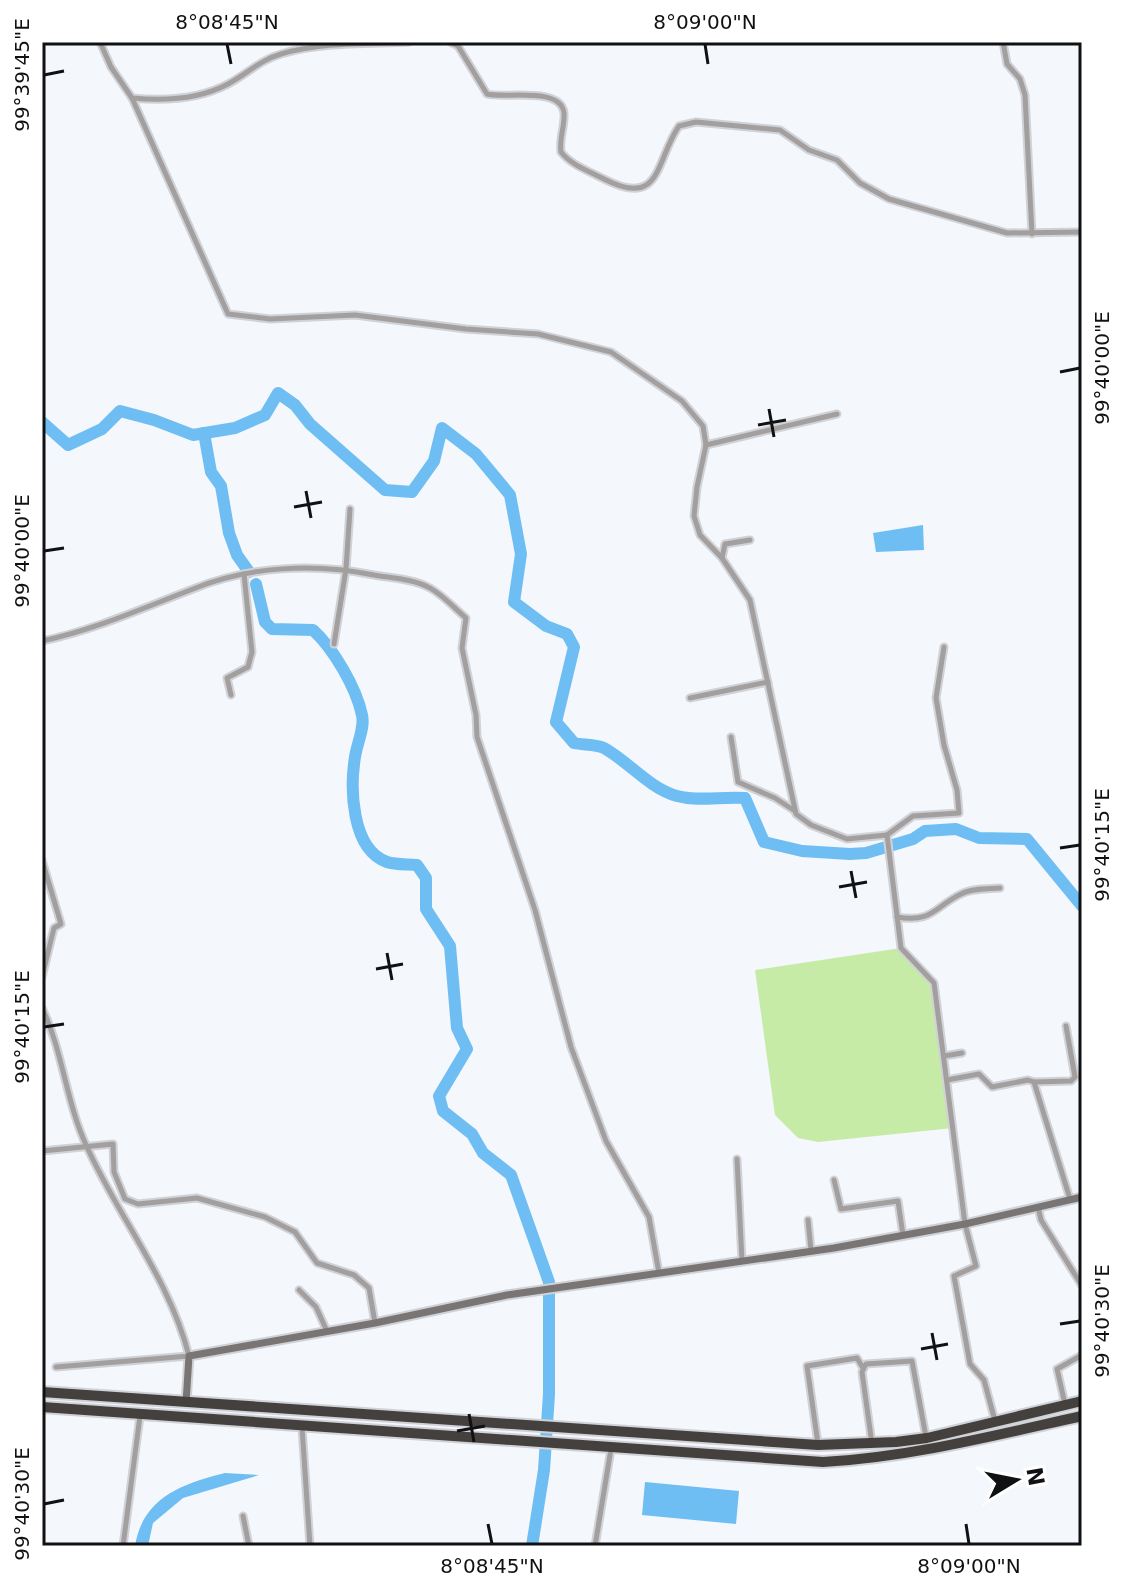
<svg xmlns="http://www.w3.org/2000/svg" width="1124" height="1588" font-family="'DejaVu Sans',sans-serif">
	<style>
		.green { fill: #c6eba7 }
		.water { fill: #6ebef3 }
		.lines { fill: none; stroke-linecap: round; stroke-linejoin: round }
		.river { stroke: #6ebef3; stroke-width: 12 }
		.street-casing { stroke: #d0d2d7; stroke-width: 9 }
		.secondary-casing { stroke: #d0d2d7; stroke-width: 11 }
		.highway-casing { stroke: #d0d2d7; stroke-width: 14 }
		.street { stroke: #a29f9e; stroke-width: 5 }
		.secondary { stroke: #797574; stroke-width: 7 }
		.highway { stroke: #44403e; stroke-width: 10 }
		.ticks { fill: none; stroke: #101112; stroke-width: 3 }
		.neatline { fill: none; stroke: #101112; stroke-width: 3 }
		.ticks-label { font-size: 20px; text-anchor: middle; fill: #101112 }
	</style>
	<rect width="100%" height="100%" fill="#f4f7fc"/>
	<!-- green -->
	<path class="green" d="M901 948 934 983 953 1128 818 1142 798 1138 775 1115 755 970Z"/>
	<!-- water -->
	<g class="water">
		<path d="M923 525 924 550 876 552 873 533Z"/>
		<path d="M225 1473 259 1475 183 1498 153 1523 148 1546H135C143 1497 182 1484 225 1473Z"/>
		<path d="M645 1482 739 1491 736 1524 642 1515Z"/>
	</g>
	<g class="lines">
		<!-- river -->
		<g class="river">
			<path d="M42 422 68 445 102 429 120 411 154 420 193 435 235 428 265 415 278 393 295 405 310 424 385 490 412 492 434 461 442 428 476 454 510 495 521 554 514 602 546 626 567 634 574 647 556 722 574 743C583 745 596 744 604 748 629 762 649 788 677 796 699 802 722 796 745 798L764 842 802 851 850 854 866 853 913 839 925 831 956 829 979 838 1027 839 1082 906"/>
			<path d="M204 433 211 472 221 486 229 533 237 555 249 572"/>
			<path d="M256 584 265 622 272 629 313 630C333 648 356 687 362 715 365 728 357 743 355 757 350 788 351 849 387 862 395 865 408 864 417 865L426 878V909L450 946 457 1028 467 1049 439 1096 443 1111 472 1134 483 1153 511 1175 549 1282V1394L544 1470 532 1546"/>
		</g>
		<defs>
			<g id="street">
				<path d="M100 42 111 67 132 98C163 101 200 99 228 84 247 74 260 60 281 54 321 42 367 44 409 42"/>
				<path d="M450 42 458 46 487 94C504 99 561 86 564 113 565 126 559 138 561 152 571 165 589 171 604 179 662 209 655 161 679 126L696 122 780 130 809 150 837 160 860 183 889 199 1007 233 1082 232"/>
				<path d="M1003 42 1007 64 1020 79 1025 95 1032 234"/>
				<path d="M132 98 228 314 270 319 355 315 466 329 538 334 611 352 682 401 703 426 706 445 697 487 694 516 700 535 722 558"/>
				<path d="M706 445 837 414"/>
				<path d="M750 540 725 544 722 558 750 600 796 814 811 825 847 839 887 835"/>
				<path d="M42 641C94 630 143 608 193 589 249 566 315 563 374 575 391 578 413 579 428 587 441 593 454 608 466 618L462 648 476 715 477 737 535 910 571 1047 606 1141 649 1217 659 1273"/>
				<path d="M334 644 346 569 350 509"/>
				<path d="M944 647 936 698 944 745 957 790 959 813 913 816 887 835 901 948 934 983 965 1224 976 1266 954 1276 970 1364 984 1380 995 1421"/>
				<path d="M231 695 227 678 248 667 252 652 244 574"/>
				<path d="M690 698 768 682"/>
				<path d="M731 737 738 782 775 798 795 811"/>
				<path d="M42 860 61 924 54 928 42 977"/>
				<path d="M897 917C933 923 934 907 961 894 972 888 988 889 1000 888"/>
				<path d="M42 1008C63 1051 66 1103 87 1147 119 1218 170 1280 189 1356L56 1367"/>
				<path d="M944 1056 962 1053"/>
				<path d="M947 1080 979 1074 992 1087 1028 1080 1034 1082 1070 1199"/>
				<path d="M1034 1082 1071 1081 1075 1077 1066 1026"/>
				<path d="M42 1151 113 1144 114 1172 125 1199 138 1204 197 1198 265 1217 295 1232 317 1263 354 1275 369 1288 375 1323"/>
				<path d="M737 1159 742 1261"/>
				<path d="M834 1180 841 1209 898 1201 903 1235"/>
				<path d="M1038 1207 1041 1220 1082 1286"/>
				<path d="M808 1220 811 1250"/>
				<path d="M299 1290 316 1307 326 1329"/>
				<path d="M1065 1404 1057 1369 1082 1355"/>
				<path d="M302 1427 310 1546"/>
				<path d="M818 1444 807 1366 857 1358 863 1368"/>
				<path d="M872 1444 862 1372 866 1364 912 1361 926 1437"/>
				<path d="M243 1516 249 1546"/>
				<path d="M123 1546 140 1416"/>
				<path d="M595 1546 611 1449"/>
			</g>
			<path id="secondary" d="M186 1403 189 1356 375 1323 507 1295 834 1248 965 1224 1082 1197"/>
			<g id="highway">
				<path d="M42 1392 818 1445 896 1442 927 1438 1082 1401"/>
				<path d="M42 1407 823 1462C911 1457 996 1435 1082 1416"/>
			</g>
		</defs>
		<!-- street casing -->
		<use href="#street" class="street-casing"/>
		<!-- secondary casing -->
		<use href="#secondary" class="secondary-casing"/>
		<!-- highway casing -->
		<use href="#highway" class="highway-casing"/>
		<!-- street -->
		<use href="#street" class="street"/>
		<!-- secondary -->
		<use href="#secondary" class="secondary"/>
		<!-- highway -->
		<use href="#highway" class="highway"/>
	</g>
	<!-- ticks -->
	<path class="ticks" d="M227 44 231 64M705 44 708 64M44 75 64 71M1060 372 1080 368M769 409 774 437M758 425 786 420M306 491 311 518M294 507 322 502M44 551 64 548M1060 848 1080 845M851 871 856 898M839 887 867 882M387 953 392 980M376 969 403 964M44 1027 64 1024M1060 1324 1080 1321M932 1333 937 1360M921 1349 948 1344M469 1414 474 1442M457 1431 485 1426M44 1504 64 1500M488 1524 492 1544M966 1524 969 1544"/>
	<!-- border -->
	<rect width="1124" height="1588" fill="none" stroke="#ffffff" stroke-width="88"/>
	<!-- north arrow -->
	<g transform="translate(1016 1480) rotate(80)" stroke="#ffffff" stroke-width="6" paint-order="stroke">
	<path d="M0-6L14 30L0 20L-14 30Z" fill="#101112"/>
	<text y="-12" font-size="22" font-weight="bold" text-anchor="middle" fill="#101112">N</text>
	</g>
	<rect x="44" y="44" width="1036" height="1500" class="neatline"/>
	<g class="ticks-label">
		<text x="227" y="29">8°08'45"N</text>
		<text x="705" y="29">8°09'00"N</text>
		<text transform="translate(22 75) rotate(-90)" y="7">99°39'45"E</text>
		<text transform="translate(1102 368) rotate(-90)" y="7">99°40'00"E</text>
		<text transform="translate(22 551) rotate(-90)" y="7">99°40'00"E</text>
		<text transform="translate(1102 845) rotate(-90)" y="7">99°40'15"E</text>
		<text transform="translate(22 1027) rotate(-90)" y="7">99°40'15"E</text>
		<text transform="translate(1102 1321) rotate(-90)" y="7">99°40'30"E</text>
		<text transform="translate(22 1504) rotate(-90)" y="7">99°40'30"E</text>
		<text x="492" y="1573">8°08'45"N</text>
		<text x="969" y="1573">8°09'00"N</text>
	</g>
</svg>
